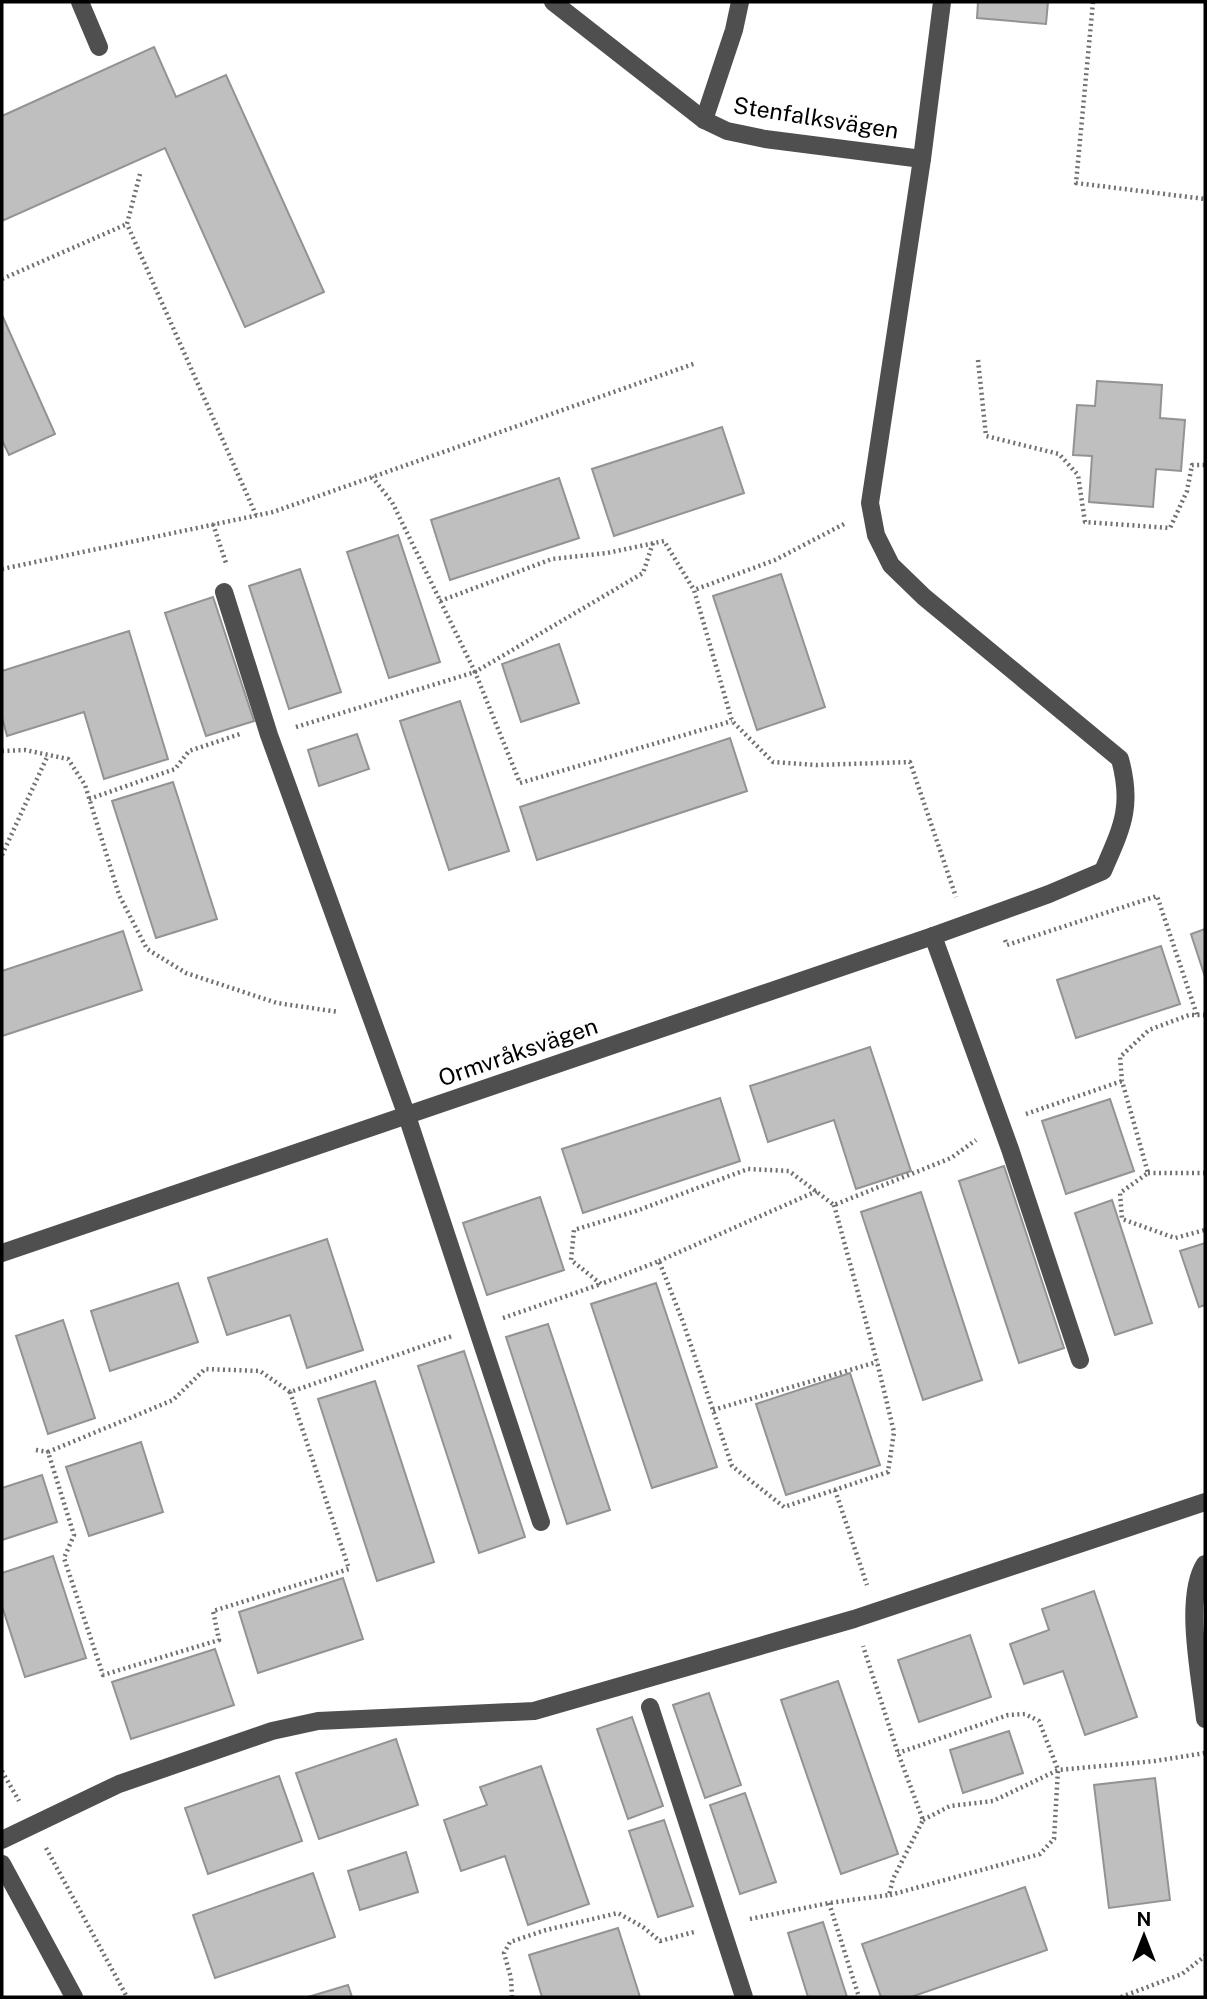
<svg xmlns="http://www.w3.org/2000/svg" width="1207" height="1999" font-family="'Public Sans',sans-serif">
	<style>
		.building { fill: #bfbfbf; stroke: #939393; stroke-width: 2 }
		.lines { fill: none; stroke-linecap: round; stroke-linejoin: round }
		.path { stroke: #717171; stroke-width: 4.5; stroke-dasharray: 2 3.5; stroke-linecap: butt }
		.minor { stroke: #4f4f4f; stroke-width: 18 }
		.labels { text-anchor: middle; stroke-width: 5; stroke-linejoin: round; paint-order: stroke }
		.street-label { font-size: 23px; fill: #000; stroke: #fff }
	</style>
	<rect width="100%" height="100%" fill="#fff"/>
	<!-- building -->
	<g class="building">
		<path d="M978 2H1048L1046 24 977 18Z"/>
		<path d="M154 47 176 97 226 75 324 292 245 327 165 148 2 221V116Z"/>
		<path d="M2 315 55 434 9 455 2 440Z"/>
		<path d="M1097 381 1162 385 1160 418 1185 420 1181 471 1156 469 1153 507 1089 502 1092 456 1073 455 1077 405 1095 406Z"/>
		<path d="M722 427 744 493 614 536 592 469Z"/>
		<path d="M559 478 579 538 450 580 431 520Z"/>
		<path d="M398 535 440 662 389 678 347 552Z"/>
		<path d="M300 569 341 692 289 709 249 586Z"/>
		<path d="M781 574 825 707 757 730 713 596Z"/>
		<path d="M213 597 254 721 206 736 165 613Z"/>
		<path d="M129 631 168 759 104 779 84 712 7 736 2 717V671Z"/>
		<path d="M559 644 579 703 521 722 502 664Z"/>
		<path d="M460 701 509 851 449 870 400 721Z"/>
		<path d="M357 734 369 769 319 786 308 750Z"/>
		<path d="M730 738 747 791 537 860 520 807Z"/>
		<path d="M173 782 217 919 156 938 112 801Z"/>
		<path d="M1205 929V977L1191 934Z"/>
		<path d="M123 931 142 990 2 1036V971Z"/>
		<path d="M1161 946 1180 1004 1076 1038 1057 980Z"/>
		<path d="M870 1047 911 1171 856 1189 834 1120 768 1142 750 1086Z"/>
		<path d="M720 1098 740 1161 583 1213 562 1149Z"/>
		<path d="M1110 1099 1134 1171 1066 1194 1042 1121Z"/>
		<path d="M1004 1166 1064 1348 1019 1363 959 1181Z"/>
		<path d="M921 1192 982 1380 923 1400 861 1212Z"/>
		<path d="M540 1197 564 1270 487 1295 463 1223Z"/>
		<path d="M1112 1200 1152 1323 1115 1335 1075 1213Z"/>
		<path d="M327 1239 363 1350 307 1368 290 1315 227 1335 208 1278Z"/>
		<path d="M1205 1243V1305L1199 1307 1180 1251Z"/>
		<path d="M178 1283 198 1342 110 1371 91 1311Z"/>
		<path d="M656 1283 717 1467 652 1488 591 1304Z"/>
		<path d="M63 1320 95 1418 48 1434 16 1336Z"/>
		<path d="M548 1324 610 1510 567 1524 506 1337Z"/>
		<path d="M464 1351 525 1537 479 1553 418 1366Z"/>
		<path d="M850 1373 880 1465 786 1495 756 1404Z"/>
		<path d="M375 1381 434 1562 377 1581 318 1399Z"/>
		<path d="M141 1442 163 1512 89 1536 66 1467Z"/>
		<path d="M42 1475 57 1522 2 1540V1488Z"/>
		<path d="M53 1556 86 1658 25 1677 2 1606V1573Z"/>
		<path d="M343 1578 363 1639 258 1673 239 1612Z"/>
		<path d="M1094 1591 1137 1717 1085 1735 1063 1671 1024 1684 1010 1644 1049 1630 1042 1609Z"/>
		<path d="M970 1635 991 1697 919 1722 898 1660Z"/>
		<path d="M215 1649 234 1705 131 1739 112 1682Z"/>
		<path d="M838 1681 898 1854 841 1874 781 1700Z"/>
		<path d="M709 1693 741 1785 705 1798 673 1705Z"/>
		<path d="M632 1717 663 1806 628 1819 597 1729Z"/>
		<path d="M1009 1731 1023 1773 963 1793 950 1750Z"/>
		<path d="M396 1739 418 1805 319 1839 296 1773Z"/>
		<path d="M541 1766 589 1904 528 1925 505 1856 461 1871 444 1820 487 1805 480 1787Z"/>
		<path d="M279 1776 302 1841 208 1874 185 1808Z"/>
		<path d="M1155 1778 1170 1900 1109 1908 1094 1785Z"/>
		<path d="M745 1793 776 1882 740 1894 710 1805Z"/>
		<path d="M664 1820 693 1906 658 1917 629 1831Z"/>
		<path d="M406 1852 418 1892 360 1910 348 1871Z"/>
		<path d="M313 1873 335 1937 215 1978 193 1915Z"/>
		<path d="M1025 1887 1047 1950 911 1997H881L862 1944Z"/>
		<path d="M823 1922 847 1997H808L788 1933Z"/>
		<path d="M618 1928 640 1997H542L529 1955Z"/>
		<path d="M348 1985 352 1997H308Z"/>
	</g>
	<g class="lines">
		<!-- path -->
		<g class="path">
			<path d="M1093 2 1076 183 1205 199"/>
			<path d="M140 174 127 224 256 515"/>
			<path d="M2 279 127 224"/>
			<path d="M978 360 986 436 1059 454 1078 475 1085 522 1170 528 1187 491 1192 465H1205"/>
			<path d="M213 524 226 563"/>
			<path d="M844 524 775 560 694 590 732 721 773 762 817 765 910 762 956 897"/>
			<path d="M653 543 643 573 475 672 520 783 732 721"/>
			<path d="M2 569 273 512 696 363"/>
			<path d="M440 601 552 559 607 553 664 541 694 590"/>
			<path d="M296 727 475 672 392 502 372 477"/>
			<path d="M2 751 25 750 68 759 85 785 119 895 147 949 186 973 277 1003 339 1012"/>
			<path d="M89 799 175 769 189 751 240 734"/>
			<path d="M2 855 48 755"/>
			<path d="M1005 940 1007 945 1157 896 1197 1015"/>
			<path d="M1205 1015H1189L1149 1030 1120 1057 1122 1081 1148 1173 1120 1193 1122 1219 1175 1238 1205 1230"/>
			<path d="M1026 1114 1122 1081"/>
			<path d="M1148 1173H1205"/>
			<path d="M834 1205 877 1362 894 1432 888 1472 784 1507 732 1466 683 1322 659 1261 601 1284 571 1260 574 1230 636 1211 748 1169 789 1171 834 1205 951 1158 976 1140"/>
			<path d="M659 1261 817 1191"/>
			<path d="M503 1318 601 1284"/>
			<path d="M290 1392 349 1569 213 1611 219 1640 103 1675 64 1558 74 1535 48 1452 173 1400 205 1369 260 1371 290 1392 452 1336"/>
			<path d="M713 1410 877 1362"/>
			<path d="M36 1450 48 1452"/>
			<path d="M835 1490 867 1585"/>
			<path d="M2 1771 19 1801"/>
			<path d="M923 1820 950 1806 993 1801 1058 1770 1155 1761 1205 1753"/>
			<path d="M46 1848 127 1997"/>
			<path d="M890 1895 1040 1854 1054 1839 1058 1770 1039 1721 1025 1714 1008 1715 898 1753"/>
			<path d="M829 1903 859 1997"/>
			<path d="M750 1919 829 1903 889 1895 893 1879 923 1820 898 1753 863 1646"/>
			<path d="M512 1997 511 1978 504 1953 510 1942 546 1930 618 1913 643 1927 660 1941 694 1932"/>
			<path d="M1121 1997 1182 1974 1205 1956"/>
		</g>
		<!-- minor -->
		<g class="minor">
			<path d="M80 2 99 47"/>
			<path d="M553 2 704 120 727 131 765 139 922 159"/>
			<path d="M704 120 734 30 740 2"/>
			<path d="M224 592 269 735 407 1116 541 1522"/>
			<path d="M933 936 1010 1149 1080 1360"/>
			<path d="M2 1253 933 936 1049 894 1103 871C1122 827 1133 807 1120 759L924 597 891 565 876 535 870 503 922 159 942 2"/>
			<path d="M1205 1564C1183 1598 1201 1679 1205 1719"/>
			<path d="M650 1707 744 1997"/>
			<path d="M2 1840 119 1784 272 1731 318 1721 534 1711 854 1619 1205 1502"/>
			<path d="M2 1864 74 1997"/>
		</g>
	</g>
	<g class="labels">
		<!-- street labels -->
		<g class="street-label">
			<text transform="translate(816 118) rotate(9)" y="8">Stenfalksvägen</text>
			<text transform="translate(518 1052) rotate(-19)" y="8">Ormvråksvägen</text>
		</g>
	</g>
	<!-- border -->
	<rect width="1207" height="1999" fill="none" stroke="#000000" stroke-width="7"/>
	<!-- north arrow -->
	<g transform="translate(1144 1936)" stroke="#ffffff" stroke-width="5" paint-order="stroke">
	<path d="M0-5L12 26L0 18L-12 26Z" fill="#000000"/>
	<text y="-10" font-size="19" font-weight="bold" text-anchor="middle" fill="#000000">N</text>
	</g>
</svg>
